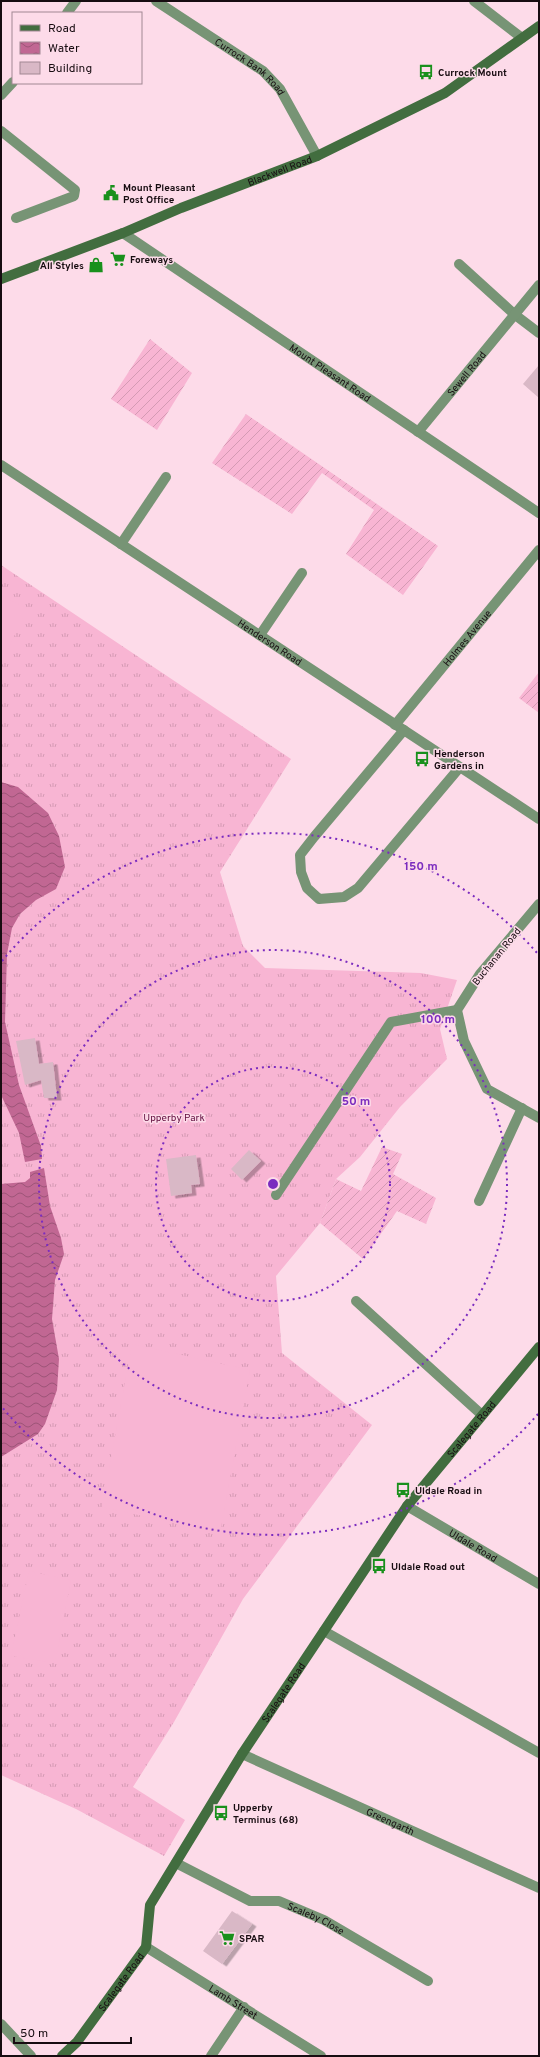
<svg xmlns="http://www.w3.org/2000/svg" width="540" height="2057" font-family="Overpass,sans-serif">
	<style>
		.grass { fill: url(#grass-tufts) }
		.garden { fill: url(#garden-furrows) }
		.pitch { fill: #f8b5d3 }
		.water { fill: url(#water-waves) }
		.building { fill: #d9b8c6; filter: url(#shadow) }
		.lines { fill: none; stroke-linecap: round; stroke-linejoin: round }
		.street { stroke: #779475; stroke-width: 10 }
		.secondary { stroke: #426d3f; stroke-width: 10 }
		.ring { fill: none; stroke: #7b2cbf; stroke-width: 2; stroke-dasharray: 2 4 }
		.labels { text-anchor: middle; stroke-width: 3; stroke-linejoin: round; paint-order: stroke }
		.street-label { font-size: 10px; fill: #170c11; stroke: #fddbe9 }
		.poi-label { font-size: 10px; font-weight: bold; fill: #170c11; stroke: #fddbe9; text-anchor: start }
		.park-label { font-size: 10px; fill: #600c3d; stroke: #fddbe9 }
		.centre { fill: #7b2cbf; stroke: #fddbe9; stroke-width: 2 }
		.ring-label { font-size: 12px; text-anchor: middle; font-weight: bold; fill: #7b2cbf; stroke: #fddbe9; stroke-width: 3; stroke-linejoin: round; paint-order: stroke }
	</style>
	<defs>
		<pattern id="grass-tufts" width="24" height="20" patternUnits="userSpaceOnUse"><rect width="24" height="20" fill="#f8b5d3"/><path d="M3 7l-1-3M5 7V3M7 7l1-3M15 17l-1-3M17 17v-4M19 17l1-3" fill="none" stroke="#d49ab4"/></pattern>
		<pattern id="garden-furrows" width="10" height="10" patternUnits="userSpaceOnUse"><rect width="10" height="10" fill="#f8b5d3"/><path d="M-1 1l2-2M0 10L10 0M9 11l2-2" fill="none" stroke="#d49ab4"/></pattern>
		<pattern id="water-waves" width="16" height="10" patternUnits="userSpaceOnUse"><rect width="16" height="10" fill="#c16793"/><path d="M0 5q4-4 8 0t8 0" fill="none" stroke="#9c5377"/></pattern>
		<filter id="shadow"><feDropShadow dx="4.5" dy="2.5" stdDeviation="0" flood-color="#0004"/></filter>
	</defs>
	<rect width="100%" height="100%" fill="#fddbe9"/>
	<!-- grass -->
	<path class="grass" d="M1 565 291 759 220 872 243 946 265 968 421 973 457 980 440 1029 447 1059 400 1107 360 1157 336 1179 320 1223 276 1276 282 1353 372 1425 243 1599 174 1722 133 1787 185 1820 164 1856 76 1809 1 1775Z"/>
	<!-- garden -->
	<g class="garden">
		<path d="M150 339 192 373 157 430 111 399Z"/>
		<path d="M246 414 438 546 403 595 346 554 374 510 322 473 292 514 212 463Z"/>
		<path d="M539 672V713L519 698Z"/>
		<path d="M382 1147 402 1154 393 1174 436 1198 426 1224 397 1211 363 1259 320 1223 336 1179 361 1191Z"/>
	</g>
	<!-- pitch -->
	<g class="pitch">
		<path d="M1 596 27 608 1 665Z"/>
		<path d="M132 1344 250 1370 220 1533 102 1507Z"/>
		<path d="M29 1571 71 1580 55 1663 11 1656Z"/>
	</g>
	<!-- water -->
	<g class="water">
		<path d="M1 782 18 787 48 813 59 836 65 867 56 889 36 900 20 914 12 928 7 954 5 1022 19 1085 41 1146 42 1159 25 1162 19 1133 1 1095Z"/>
		<path d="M44 1168 50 1206 61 1238 64 1254 55 1280 52 1319 59 1359 57 1390 45 1424 38 1434 1 1457V1184L25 1182 30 1178V1172Z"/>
	</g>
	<!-- building -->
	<g class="building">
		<path d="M539 365V398L523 384Z"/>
		<path d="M35 1038 39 1064 53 1062 57 1098H44L41 1080 25 1085 16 1041Z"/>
		<path d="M249 1150 261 1161 242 1180 231 1169Z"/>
		<path d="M196 1155 200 1184 191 1185 192 1193 171 1196 166 1159Z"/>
		<path d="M232 1911 252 1924 222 1964 203 1951Z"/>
	</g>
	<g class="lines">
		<!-- street -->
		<g class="street">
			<path id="s1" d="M156 1 263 71 280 89 317 156"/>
			<path d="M474 1 522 38"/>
			<path d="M67 13 76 1"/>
			<path d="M1 95 13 82"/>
			<path d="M1 131 75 190 74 196 16 218"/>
			<path id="s2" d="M123 233 539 513"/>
			<path d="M459 264 514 314 539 333"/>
			<path id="s3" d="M418 432 539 285"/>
			<path id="s4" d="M1 465 539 819"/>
			<path d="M121 544 166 477"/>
			<path d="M260 635 302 573"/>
			<path id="s5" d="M395 725 539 550"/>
			<path d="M404 730 314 837 300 855 301 872 307 888 319 899 344 897 358 888 460 767"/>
			<path d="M539 904 480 974 457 1010 464 1041 487 1089 539 1118"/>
			<path d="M276 1195 391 1022 457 1010"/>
			<path d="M479 1201 522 1108"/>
			<path d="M356 1301 482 1415"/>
			<path id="s6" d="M407 1506 539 1584"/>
			<path d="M324 1631 539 1753"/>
			<path id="s7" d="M242 1754 539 1888"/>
			<path id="s8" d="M176 1863 250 1901H279L324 1920 428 1981"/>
			<path id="s9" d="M146 1947 321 2056"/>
			<path d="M1 2024 31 2056"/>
			<path d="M211 2056 244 2007"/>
		</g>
		<!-- secondary -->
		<g class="secondary">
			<path id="s10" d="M1 279 123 233 181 208 317 156 445 93 539 26"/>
			<path id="s11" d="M62 2056 77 2042 146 1947 150 1905 242 1754 407 1506 539 1347"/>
		</g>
	</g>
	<!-- distance rings -->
	<g class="ring">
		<circle cx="273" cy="1184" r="117"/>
		<circle cx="273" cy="1184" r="234"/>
		<path d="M538 1414A351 351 0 0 1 2 1407M2 961A351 351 0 0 1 538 954"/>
	</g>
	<!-- icons -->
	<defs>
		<symbol id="bus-bare" viewBox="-9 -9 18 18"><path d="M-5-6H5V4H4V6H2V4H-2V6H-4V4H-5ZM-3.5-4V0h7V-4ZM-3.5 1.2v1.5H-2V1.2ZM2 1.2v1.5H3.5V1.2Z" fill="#19901c" stroke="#fddbe9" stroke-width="2.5" paint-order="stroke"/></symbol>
		<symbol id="civic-bare" viewBox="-9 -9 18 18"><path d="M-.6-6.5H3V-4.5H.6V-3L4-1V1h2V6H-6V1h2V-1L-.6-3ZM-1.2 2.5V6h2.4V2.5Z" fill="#19901c" stroke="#fddbe9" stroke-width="2.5" paint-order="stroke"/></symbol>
		<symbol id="supermarket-bare" viewBox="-9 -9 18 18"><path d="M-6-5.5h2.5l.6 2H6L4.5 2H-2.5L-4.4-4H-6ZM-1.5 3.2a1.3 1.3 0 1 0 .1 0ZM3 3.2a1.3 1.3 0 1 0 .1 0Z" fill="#19901c" stroke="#fddbe9" stroke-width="2.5" paint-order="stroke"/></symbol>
		<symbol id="shop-bare" viewBox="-9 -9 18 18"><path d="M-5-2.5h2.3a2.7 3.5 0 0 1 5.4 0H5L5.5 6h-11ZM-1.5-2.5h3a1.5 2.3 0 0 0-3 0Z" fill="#19901c" stroke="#fddbe9" stroke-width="2.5" paint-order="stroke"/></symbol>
	</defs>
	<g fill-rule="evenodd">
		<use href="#bus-bare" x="415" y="61" width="22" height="22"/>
		<use href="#civic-bare" x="100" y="182" width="22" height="22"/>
		<use href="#supermarket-bare" x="107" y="248" width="22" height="22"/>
		<use href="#shop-bare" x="85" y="254" width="22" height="22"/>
		<use href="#bus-bare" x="411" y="748" width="22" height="22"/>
		<use href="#bus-bare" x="392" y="1479" width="22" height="22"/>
		<use href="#bus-bare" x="368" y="1555" width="22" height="22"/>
		<use href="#bus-bare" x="210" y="1802" width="22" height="22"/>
		<use href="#supermarket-bare" x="216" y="1927" width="22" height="22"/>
	</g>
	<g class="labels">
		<!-- street labels -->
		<g class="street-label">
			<text dy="4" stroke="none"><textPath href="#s1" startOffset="115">Currock Bank Road</textPath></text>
			<text dy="4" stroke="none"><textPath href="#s10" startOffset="299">Blackwell Road</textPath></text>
			<text dy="4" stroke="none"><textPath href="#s2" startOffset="250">Mount Pleasant Road</textPath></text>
			<text dy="4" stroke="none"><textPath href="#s3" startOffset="76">Sewell Road</textPath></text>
			<text dy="4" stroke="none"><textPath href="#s5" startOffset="113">Holmes Avenue</textPath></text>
			<text dy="4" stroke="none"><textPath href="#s4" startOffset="322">Henderson Road</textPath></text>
			<text transform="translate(496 956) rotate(-51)" y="4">Buchanan Road</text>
			<text dy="4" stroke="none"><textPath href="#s11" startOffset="755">Scalegate Road</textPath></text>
			<text dy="4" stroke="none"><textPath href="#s6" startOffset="77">Uldale Road</textPath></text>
			<text dy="4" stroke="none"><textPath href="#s11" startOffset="431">Scalegate Road</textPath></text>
			<text dy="4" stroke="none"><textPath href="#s7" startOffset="163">Greengarth</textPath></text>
			<text dy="4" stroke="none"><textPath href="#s8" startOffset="153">Scaleby Close</textPath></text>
			<text dy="4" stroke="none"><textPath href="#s11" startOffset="95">Scalegate Road</textPath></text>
			<text dy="4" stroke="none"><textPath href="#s9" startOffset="103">Lamb Street</textPath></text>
		</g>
		<!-- poi labels -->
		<g class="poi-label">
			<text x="438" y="76">Currock Mount</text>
			<text x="123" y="191">Mount Pleasant<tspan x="123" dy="12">Post Office</tspan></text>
			<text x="130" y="263">Foreways</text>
			<text x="84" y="269" text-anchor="end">All Styles</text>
			<text x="434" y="757">Henderson<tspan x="434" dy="12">Gardens in</tspan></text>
			<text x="415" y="1494">Uldale Road in</text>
			<text x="391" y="1570">Uldale Road out</text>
			<text x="233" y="1811">Upperby<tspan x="233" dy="12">Terminus (68)</tspan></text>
			<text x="239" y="1942">SPAR</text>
		</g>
		<!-- park labels -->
		<g class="park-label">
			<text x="174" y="1121">Upperby Park</text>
		</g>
	</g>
	<circle cx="273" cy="1184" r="6" class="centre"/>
	<g class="ring-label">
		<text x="421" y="870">150 m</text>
		<text x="438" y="1023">100 m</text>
		<text x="356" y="1105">50 m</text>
	</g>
	<!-- border -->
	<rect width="540" height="2057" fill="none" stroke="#170c11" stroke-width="4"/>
	<!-- legend -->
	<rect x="12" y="12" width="130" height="72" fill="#fddbe9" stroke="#a18893"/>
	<rect x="20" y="25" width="20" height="6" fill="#426d3f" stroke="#a18893"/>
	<text x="48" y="32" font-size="12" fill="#170c11">Road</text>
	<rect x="20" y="42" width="20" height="12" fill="url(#water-waves)" stroke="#a18893"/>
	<text x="48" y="52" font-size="12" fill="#170c11">Water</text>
	<rect x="20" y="62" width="20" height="12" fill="#d9b8c6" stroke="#a18893"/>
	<text x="48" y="72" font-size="12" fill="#170c11">Building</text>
	<!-- scale -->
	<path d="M14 2037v6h117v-6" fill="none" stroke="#170c11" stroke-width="2"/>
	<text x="20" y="2037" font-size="12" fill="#170c11" stroke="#fddbe9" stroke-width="3" paint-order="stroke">50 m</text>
</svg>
